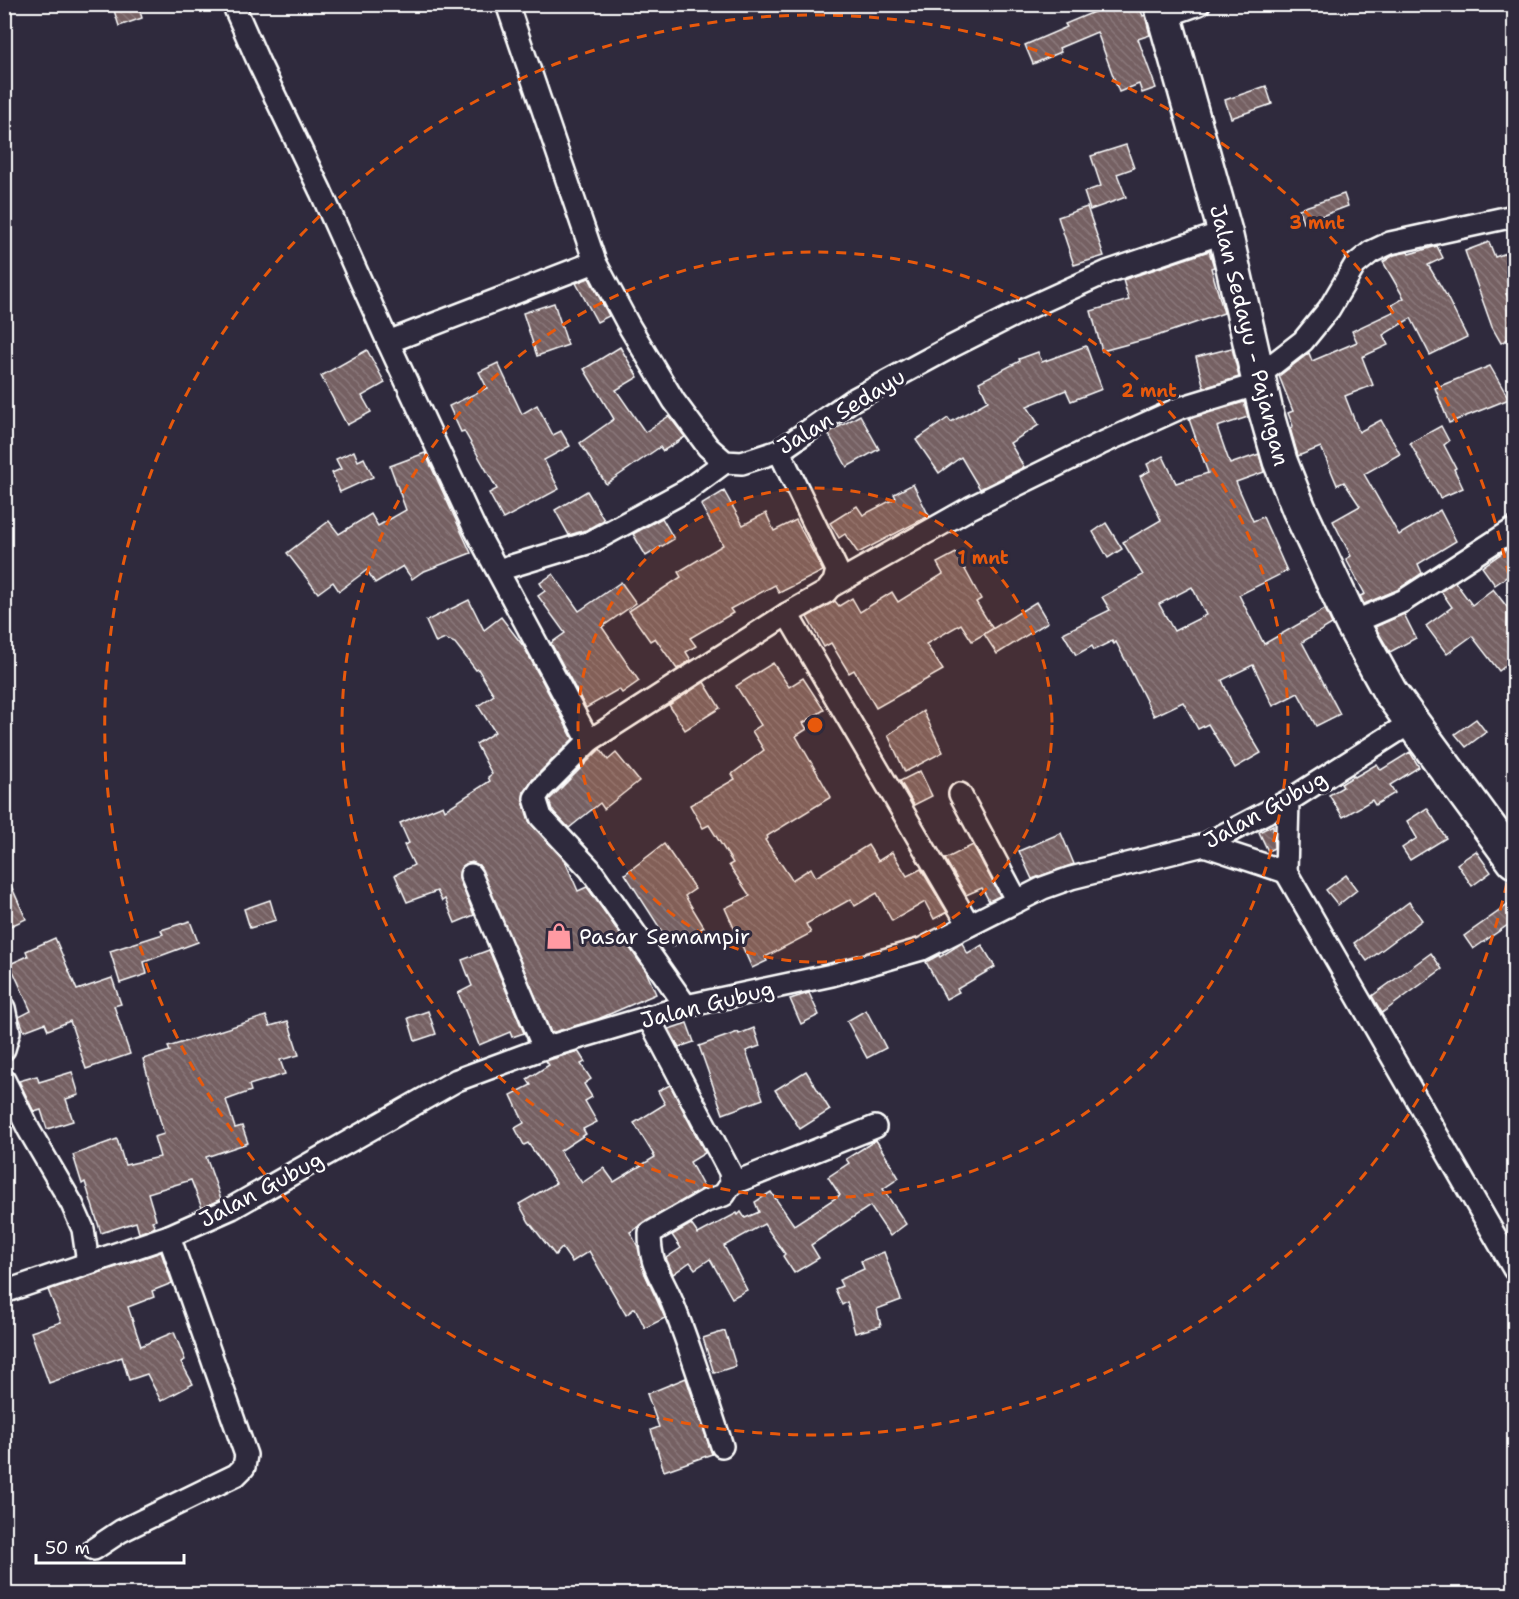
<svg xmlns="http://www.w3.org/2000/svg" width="1519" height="1599" font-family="'Shantell Sans',sans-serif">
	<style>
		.building { fill: url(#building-back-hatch); stroke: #fff; stroke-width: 1.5; fill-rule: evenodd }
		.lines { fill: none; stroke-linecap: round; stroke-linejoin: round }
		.street-casing { stroke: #fff; stroke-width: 26 }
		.primary-casing { stroke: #fff; stroke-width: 38 }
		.street { stroke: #2f2a3d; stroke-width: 21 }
		.primary { stroke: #2f2a3d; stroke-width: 33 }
		.ring { fill: none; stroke: #e8590c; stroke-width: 3; stroke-dasharray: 10 8 }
		.labels { text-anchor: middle; stroke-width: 6; stroke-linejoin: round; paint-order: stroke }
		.street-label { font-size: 22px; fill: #fff; stroke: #2f2a3d }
		.poi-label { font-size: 22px; fill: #fff; stroke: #2f2a3d; text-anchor: start }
		.centre { fill: #e8590c; stroke: #2f2a3d; stroke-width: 3 }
		.ring-label { font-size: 18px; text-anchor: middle; font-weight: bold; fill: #e8590c; stroke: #2f2a3d; stroke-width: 6; stroke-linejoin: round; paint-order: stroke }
	</style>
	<defs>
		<pattern id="building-back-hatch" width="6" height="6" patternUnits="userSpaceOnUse" patternTransform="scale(1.5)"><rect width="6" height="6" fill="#756062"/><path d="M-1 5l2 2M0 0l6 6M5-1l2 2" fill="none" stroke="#8a787a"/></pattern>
	</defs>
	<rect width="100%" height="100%" fill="#2f2a3d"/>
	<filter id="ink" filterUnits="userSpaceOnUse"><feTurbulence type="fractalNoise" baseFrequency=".0167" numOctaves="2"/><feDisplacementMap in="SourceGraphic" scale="12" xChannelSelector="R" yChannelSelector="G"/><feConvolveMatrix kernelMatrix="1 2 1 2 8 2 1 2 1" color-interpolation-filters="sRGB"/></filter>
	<g filter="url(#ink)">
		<!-- building -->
		<g class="building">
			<path d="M112 4H138L142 18 119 26Z"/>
			<path d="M1113 4H1138L1143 16 1145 15 1150 35 1138 39 1156 88 1142 93 1139 84 1119 92 1097 32 1059 48 1061 52 1033 64 1025 45 1067 27 1065 24Z"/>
			<path d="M1266 86 1272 104 1231 118 1225 100Z"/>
			<path d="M1126 145 1134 168 1117 174 1126 197 1090 210 1084 192 1101 186 1091 156Z"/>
			<path d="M1344 194 1348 206 1303 223 1299 209Z"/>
			<path d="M1087 207 1104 256 1074 265 1058 217Z"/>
			<path d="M1489 242 1495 257 1515 250V291L1506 294 1515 308V335L1501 343 1492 327 1465 251Z"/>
			<path d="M1437 246 1443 258 1428 265 1445 293 1467 337 1430 355 1411 318 1383 335 1388 345 1362 357 1373 385 1345 396 1359 432 1381 420 1400 454 1364 474 1399 535 1440 510 1456 541 1418 564 1422 573 1397 590 1364 604 1360 596 1365 594 1346 559 1351 556 1350 554 1333 521 1360 506 1344 482 1337 485 1321 447 1298 456 1290 428 1293 426 1288 413 1293 411 1279 376 1309 353 1312 361 1357 342 1352 331 1395 311 1392 305 1404 298 1383 262 1394 255 1408 252 1409 254Z"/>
			<path d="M1209 251 1214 267 1211 268 1224 313 1154 337 1102 351 1091 311 1129 300 1123 280Z"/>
			<path d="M589 278 609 316 597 322 576 283Z"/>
			<path d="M554 303 568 345 537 356 523 313Z"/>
			<path d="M1086 346 1102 389 1071 401 1066 390 1027 406 1039 425 1010 443 1024 467 980 489 961 457 939 473 916 440 948 418 951 422 988 401 979 382 1020 361 1019 359 1038 352 1042 362Z"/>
			<path d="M620 347 638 377 616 390 645 432 669 416 685 437 663 451 660 447 606 484 580 443 614 419 584 369Z"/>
			<path d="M1232 348 1239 377 1204 388 1196 357Z"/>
			<path d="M367 350 385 383 362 396 371 412 347 425 321 376Z"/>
			<path d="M498 363 522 414 537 405 553 435 561 431 570 446 544 460 559 489 503 519 489 493 497 489 464 431 461 432 449 406 487 388 479 372Z"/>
			<path d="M1490 366 1509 399 1449 423 1435 388Z"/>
			<path d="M1244 402 1248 417 1217 427 1230 464 1259 454 1264 472 1236 482 1253 521 1263 517 1287 571 1239 595 1264 644 1325 609 1332 624 1302 642 1340 714 1316 726 1298 693 1273 706 1253 665 1222 680 1234 708 1261 753 1235 768 1208 724 1198 729 1183 702 1154 716 1116 642 1114 644 1112 641 1094 650 1092 646 1076 655 1063 633 1110 610 1102 597 1143 575 1123 542 1161 520 1140 476 1150 471 1147 464 1163 456 1176 483 1208 473 1189 419ZM1192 587 1206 615 1174 631 1159 604Z"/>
			<path d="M860 415 879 449 847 467 828 433Z"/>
			<path d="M1441 426 1449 441 1444 445 1456 468 1454 469 1463 488 1440 498 1410 443Z"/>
			<path d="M354 451 358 461 364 458 373 477 340 492 332 473 341 469 336 459Z"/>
			<path d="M425 453 471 553 422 572 412 579 403 566 375 583 367 570 339 591 333 582 318 593 287 553 329 521 339 534 371 514 378 526 406 510 390 466Z"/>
			<path d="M913 484 929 516 858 553 845 534 839 538 830 523 857 506 863 515 896 498 894 494Z"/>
			<path d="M587 491 604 520 586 530 569 535 555 510Z"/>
			<path d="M724 491 743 525 766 513 774 531 796 520 823 571 779 593 775 585 730 609 733 613 690 638 696 646 686 652 691 660 677 669 655 638 650 641 629 611 681 577 678 572 723 545 701 505Z"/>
			<path d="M662 518 674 539 646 556 633 534Z"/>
			<path d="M1106 523 1122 549 1108 558 1093 532Z"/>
			<path d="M1515 544V571L1495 585 1482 567Z"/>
			<path d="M956 553 981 599 976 602 993 629 972 641 961 624 926 644 943 670 876 708 854 670 849 673 831 643 824 647 807 617 835 601 839 606 852 598 860 612 892 592 898 602 943 574 937 563Z"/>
			<path d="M553 574 579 611 621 582 636 603 602 627 639 681 622 693 619 689 586 708 551 643 565 633 538 596 545 591 540 583Z"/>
			<path d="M1455 582 1472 605 1493 589 1515 617V658L1499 671 1472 636 1447 654 1426 626 1452 607 1441 591Z"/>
			<path d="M469 600 484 630 501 617 524 647 573 739 532 780 524 791 523 801 529 821 565 861 578 891 587 887 646 971 656 994 598 1019 551 1033 479 865 472 862 466 864 461 868 459 879 474 915 455 923 445 899 442 901 437 891 407 902 395 875 414 865 404 845 409 843 400 823 443 805 445 810 490 781 488 777 492 774 476 744 495 732 478 706 494 695 478 669 476 670 455 643 445 639 436 643 426 621Z"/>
			<path d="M1036 602 1048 622 997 654 984 634Z"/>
			<path d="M1404 614 1416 638 1390 652 1375 627Z"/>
			<path d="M773 663 789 687 803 678 824 710 803 723 807 729 796 736 831 797 767 836 768 838 765 840 792 880 811 868 816 877 868 845 878 861 892 852 907 876 921 869 947 912 934 919 925 902 892 921 877 893 855 906 851 899 806 924 811 933 765 957 767 961 752 968 725 908 750 896 729 865 733 863 709 825 703 828 690 805 735 779 732 774 764 750 752 731 761 725 736 686Z"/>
			<path d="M704 682 720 708 685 730 669 705Z"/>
			<path d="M923 711 943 752 905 772 888 735Z"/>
			<path d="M1476 719 1486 732 1466 747 1455 734Z"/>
			<path d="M600 749 608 760 616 753 639 781 604 809 600 803 569 828 552 810 549 800Z"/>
			<path d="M1410 752 1419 767 1390 785 1395 793 1375 805 1372 800 1343 817 1329 795 1343 787 1341 784 1354 776 1355 777 1377 764 1381 770Z"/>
			<path d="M920 771 932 796 914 805 900 781Z"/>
			<path d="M1427 808 1446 838 1410 860 1402 848 1417 838 1407 821Z"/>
			<path d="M1273 825 1274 848 1268 851 1259 832Z"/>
			<path d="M1061 833 1074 864 1032 879 1019 851Z"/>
			<path d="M664 844 695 889 685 896 704 927 672 947 625 874Z"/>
			<path d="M973 845 1000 896 989 901 982 888 966 895 945 859Z"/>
			<path d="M1476 851 1491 872 1472 886 1457 864Z"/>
			<path d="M4 870 26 919 4 929Z"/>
			<path d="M1346 875 1357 890 1338 905 1326 890Z"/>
			<path d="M270 900 276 920 250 928 244 909Z"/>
			<path d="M1515 900V920L1473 949 1464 936Z"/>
			<path d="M1409 902 1422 920 1367 961 1354 943Z"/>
			<path d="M190 921 198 942 144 962 147 974 120 983 110 951 163 934 161 930Z"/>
			<path d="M55 938 77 990 112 978 121 1004 114 1006 130 1054 86 1069 70 1021 48 1030 45 1023 24 1031 19 1017 31 1011 10 964 28 956 26 951Z"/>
			<path d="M962 943 968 954 982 945 995 967 957 989 959 992 946 999 926 962 939 955 940 957Z"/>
			<path d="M489 950 524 1033 512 1037 510 1032 479 1045 458 993 472 986 462 960Z"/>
			<path d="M1431 953 1442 969 1382 1013 1372 996Z"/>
			<path d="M809 993 819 1015 801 1024 790 999Z"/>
			<path d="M866 1010 886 1048 867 1058 847 1021Z"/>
			<path d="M428 1011 436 1034 415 1041 408 1018Z"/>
			<path d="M266 1016 270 1026 288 1021 299 1055 280 1060 285 1074 249 1085 251 1091 226 1100 235 1128 242 1126 248 1143 206 1157 221 1199 202 1208 191 1180 148 1193 156 1220 152 1221 155 1227 139 1233 136 1222 101 1233 85 1182 82 1184 73 1155 117 1139 125 1165 160 1157 154 1137 164 1134 143 1059 170 1051 168 1047Z"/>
			<path d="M687 1023 694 1042 679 1047 669 1029Z"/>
			<path d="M754 1028 760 1046 746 1051 763 1099 723 1114 699 1046 738 1032 739 1034Z"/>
			<path d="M578 1051 585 1062 581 1064 591 1079 584 1084 592 1097 585 1101 597 1122 583 1129 586 1134 560 1151 582 1183 604 1168 614 1182 655 1157 634 1123 665 1104 658 1091 670 1085 705 1153 690 1162 704 1188 630 1232 638 1247 645 1274 665 1318 645 1328 635 1308 626 1315 589 1251 572 1262 562 1248 555 1255 529 1222 519 1204 556 1183 528 1143 524 1145 515 1128 524 1123 511 1095 531 1085 527 1079 549 1065 546 1061Z"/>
			<path d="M806 1071 830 1110 800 1129 775 1090Z"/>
			<path d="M72 1072 79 1095 66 1099 73 1121 47 1129 41 1110 34 1112 19 1081 37 1076 39 1082Z"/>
			<path d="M876 1140 899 1178 883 1189 906 1224 890 1236 870 1206 811 1245 819 1258 794 1273 783 1256 785 1254 764 1224 724 1246 747 1290 732 1298 710 1259 695 1269 690 1262 673 1274 666 1258 681 1248 672 1235 691 1224 698 1234 737 1213 738 1215 741 1212 745 1218 759 1212 755 1202 771 1192 794 1225 840 1195 828 1177 849 1163 846 1159Z"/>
			<path d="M161 1252 172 1283 152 1291 154 1297 128 1307 141 1346 174 1332 185 1360 181 1362 193 1384 161 1401 147 1374 129 1380 122 1357 49 1383 31 1332 61 1322 48 1290Z"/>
			<path d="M884 1252 901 1300 877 1309 881 1326 855 1333 847 1302 842 1305 835 1289 842 1286 839 1280 864 1269 861 1261Z"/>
			<path d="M725 1331 736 1366 714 1373 703 1338Z"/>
			<path d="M686 1378 712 1454 664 1471 651 1430 659 1427 647 1394Z"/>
		</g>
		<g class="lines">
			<defs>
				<g id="street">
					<path d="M233 4 259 63 321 192 388 342 473 525 589 741"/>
					<path d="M507 4 595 262 629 326 674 401 708 447 725 462 742 463 779 451 851 401 951 347 1028 308 1107 272 1225 232"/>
					<path d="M1165 16 1199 4"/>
					<path d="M388 342 595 262"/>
					<path d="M1258 376 1303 341 1329 309 1355 265 1371 252 1390 243 1514 216"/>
					<path d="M498 570 591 542 687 490 725 462"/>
					<path d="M830 587 970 508 1100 444 1180 408 1259 384"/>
					<path d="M787 614 969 925"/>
					<path d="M1352 623 1403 601 1514 529"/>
					<path d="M960 794 1017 901"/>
					<path d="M1288 801 1286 872 1514 1269"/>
					<path d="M1204 845 1286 872"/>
					<path d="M471 875 544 1048"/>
					<path d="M686 1006 590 869 541 817 535 798 541 789 589 741 787 614 826 592 834 582 837 570 779 451"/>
					<path d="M4 1008 9 1032 4 1049"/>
					<path d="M648 1017 730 1172 731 1184 724 1195 706 1201 650 1233C650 1267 660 1273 672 1302 691 1349 706 1398 722 1446"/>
					<path d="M4 1080 29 1130 72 1204 83 1229 88 1263"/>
					<path d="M731 1184 875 1127"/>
					<path d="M4 1292 169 1236 232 1208 457 1080 544 1048 686 1006 832 975 922 949 1043 888 1071 878 1204 845 1288 801 1410 723"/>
					<path d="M94 1549 121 1531 236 1475 244 1467 246 1455 169 1236"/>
				</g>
				<path id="primary" d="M1161 4 1225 232 1266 412 1280 461 1299 509 1352 623 1390 692 1514 861"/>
			</defs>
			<!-- street casing -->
			<use href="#street" class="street-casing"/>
			<!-- primary casing -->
			<use href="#primary" class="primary-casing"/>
			<!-- street -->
			<use href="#street" class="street"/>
			<!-- primary -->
			<use href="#primary" class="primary"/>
		</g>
	</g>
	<!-- distance rings -->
	<circle cx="815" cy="725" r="237" fill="#e8590c" fill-opacity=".12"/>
	<g class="ring">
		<circle cx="815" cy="725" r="237"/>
		<circle cx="815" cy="725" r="473"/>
		<path d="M1514 848A710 710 0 1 1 1514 602"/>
	</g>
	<!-- icons -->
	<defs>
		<symbol id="shop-bare" viewBox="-9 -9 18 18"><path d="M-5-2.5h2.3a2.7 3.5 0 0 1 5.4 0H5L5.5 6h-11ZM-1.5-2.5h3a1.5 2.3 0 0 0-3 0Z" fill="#ff9aa2" stroke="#2f2a3d" stroke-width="2.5" paint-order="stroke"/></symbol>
	</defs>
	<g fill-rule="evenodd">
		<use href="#shop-bare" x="540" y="917" width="38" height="38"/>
	</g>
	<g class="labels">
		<!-- street labels -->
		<g class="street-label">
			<text transform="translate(1250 335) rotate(76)" y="8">Jalan Sedayu - Pajangan</text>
			<text transform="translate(841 411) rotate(-31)" y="8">Jalan Sedayu</text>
			<text transform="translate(1265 809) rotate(-29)" y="8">Jalan Gubug</text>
			<text transform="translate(707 1004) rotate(-14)" y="8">Jalan Gubug</text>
			<text transform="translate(261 1189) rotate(-28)" y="8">Jalan Gubug</text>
		</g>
		<!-- poi labels -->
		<g class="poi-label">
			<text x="579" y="944">Pasar Semampir</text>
		</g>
	</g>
	<circle cx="815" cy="725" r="9" class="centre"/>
	<g class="ring-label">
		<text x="1317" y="229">3 mnt</text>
		<text x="1149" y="397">2 mnt</text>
		<text x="983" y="564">1 mnt</text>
	</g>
	<!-- margin -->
	<rect width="1519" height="1599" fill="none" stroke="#2f2a3d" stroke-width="24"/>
	<rect x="12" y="12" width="1495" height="1575" fill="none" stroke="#fff" stroke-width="2" filter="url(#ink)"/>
	<!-- scale -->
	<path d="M36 1554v9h148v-9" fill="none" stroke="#ffffff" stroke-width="3"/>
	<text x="45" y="1554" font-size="18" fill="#ffffff" stroke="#2f2a3d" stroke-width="4.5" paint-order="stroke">50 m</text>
</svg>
